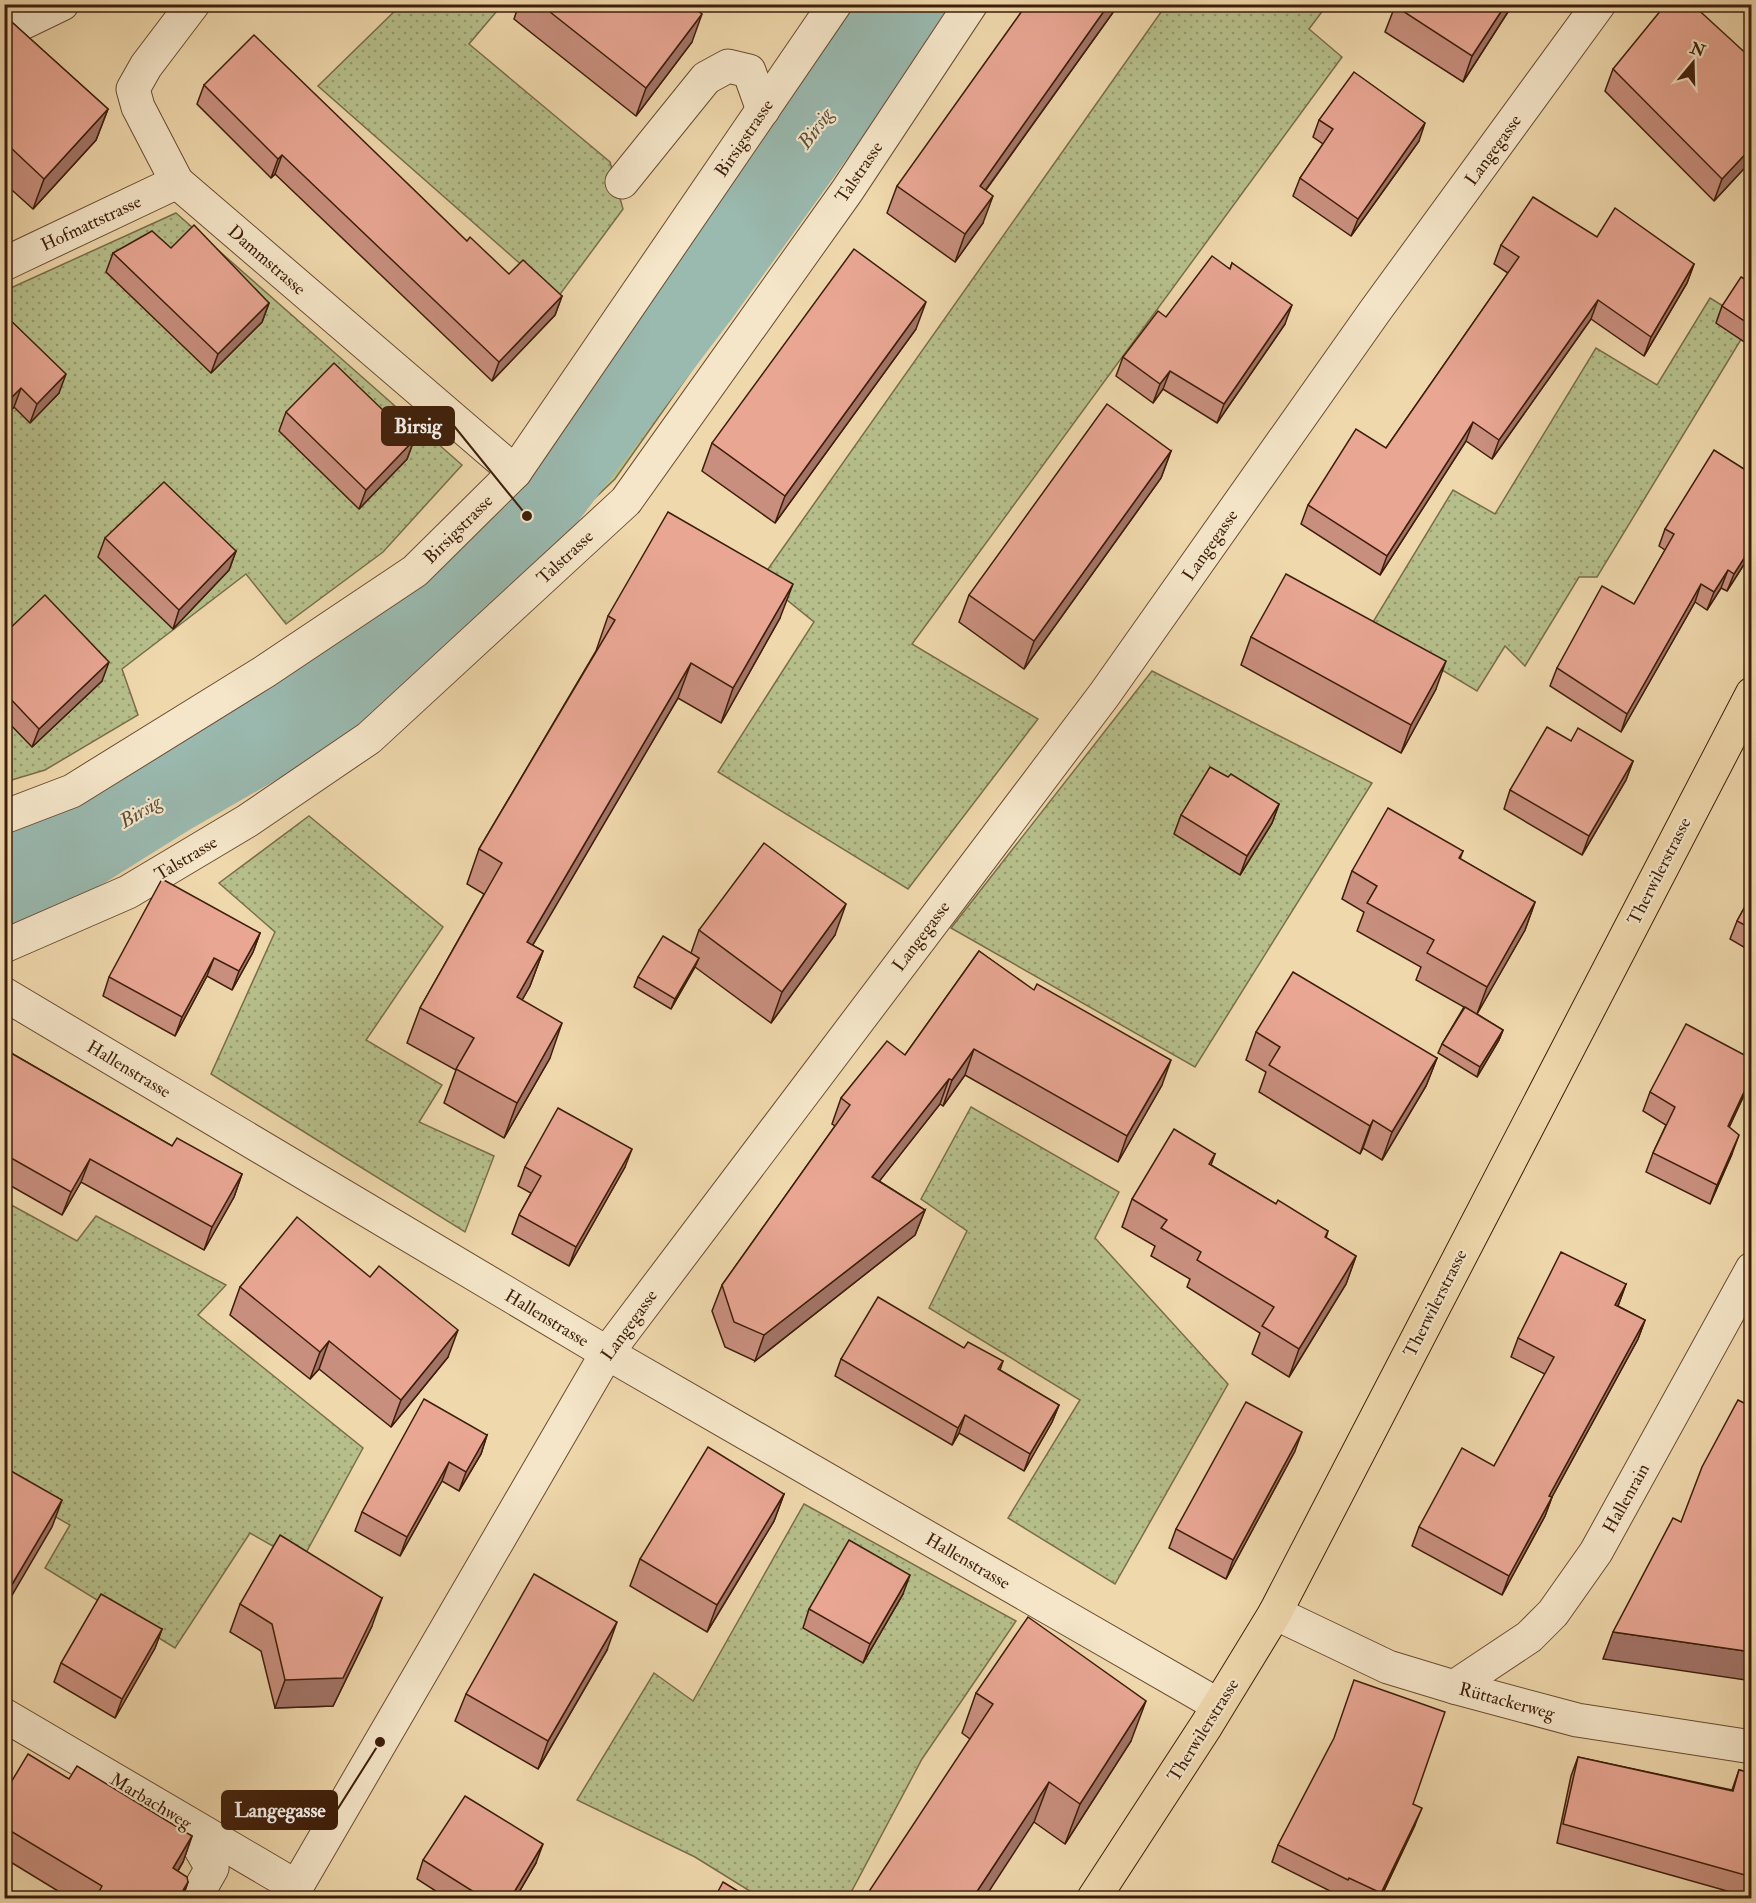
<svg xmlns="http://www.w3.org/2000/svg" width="1756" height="1903" font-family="'IM FELL Double Pica',serif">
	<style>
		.grass { fill: url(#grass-dots); stroke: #7a6e4a; stroke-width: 1.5 }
		.forest { fill: url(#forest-crowns); stroke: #7a6e4a; stroke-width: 1.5 }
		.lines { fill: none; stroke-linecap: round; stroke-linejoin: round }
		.river { stroke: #9ab9af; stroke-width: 88 }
		.minor-casing { stroke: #6a4c32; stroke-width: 35 }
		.major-casing { stroke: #3e1e0a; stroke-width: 35 }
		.minor { stroke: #f5e6c9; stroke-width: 33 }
		.major { stroke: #efd8ac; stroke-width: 33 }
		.wall { fill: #c88f7e; stroke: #3e1e0a; stroke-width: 1.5 }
		.shaded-wall { fill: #a27467; stroke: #3e1e0a; stroke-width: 1.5 }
		.building { fill: #e8a693; stroke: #3e1e0a; stroke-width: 1.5 }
		.labels { text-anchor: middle; stroke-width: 4.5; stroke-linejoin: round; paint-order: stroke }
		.street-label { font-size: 18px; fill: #3e1e0a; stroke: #f5e6c9 }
		.water-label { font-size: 20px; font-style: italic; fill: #5a4c3c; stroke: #f5e6c9 }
		.leader { fill: none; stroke: #3e1e0a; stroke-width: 2 }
		.callout-dot { fill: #3e1e0a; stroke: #f5e6c9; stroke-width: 2 }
		.callout { fill: #3e1e0a; stroke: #3e1e0a; stroke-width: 2 }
		.callout-label { font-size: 20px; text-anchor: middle; font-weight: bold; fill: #fff }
	</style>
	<defs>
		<pattern id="grass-dots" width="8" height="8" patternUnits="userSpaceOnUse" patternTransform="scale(1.5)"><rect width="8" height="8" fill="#b6bf8b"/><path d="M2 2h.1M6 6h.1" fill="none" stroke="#959b70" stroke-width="1.8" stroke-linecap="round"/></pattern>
		<pattern id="forest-crowns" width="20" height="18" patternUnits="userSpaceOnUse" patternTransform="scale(1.5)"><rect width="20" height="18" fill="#b6bf8b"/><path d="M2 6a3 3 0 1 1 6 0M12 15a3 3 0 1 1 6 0" fill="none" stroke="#959b70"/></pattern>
	</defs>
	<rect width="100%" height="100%" fill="#efd8ac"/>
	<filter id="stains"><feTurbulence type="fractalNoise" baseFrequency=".00333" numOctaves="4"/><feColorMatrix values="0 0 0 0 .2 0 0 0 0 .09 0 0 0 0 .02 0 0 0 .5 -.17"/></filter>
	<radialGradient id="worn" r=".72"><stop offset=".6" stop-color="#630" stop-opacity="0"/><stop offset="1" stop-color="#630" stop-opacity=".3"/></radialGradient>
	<!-- grass -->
	<g class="grass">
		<path d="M401 5H502L469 44 610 162 623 209 558 297 318 86Z"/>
		<path d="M1166 5H1327L1309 29 1342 57 912 644 1038 719 908 889 718 772 814 622 761 579Z"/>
		<path d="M176 213 462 465 383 552 286 624 246 574 122 669 138 715 45 770 5 782 4 291Z"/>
		<path d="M1710 298 1751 323 1597 577H1579L1525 666 1505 646 1477 691 1370 627 1453 490 1495 514 1596 348 1657 385Z"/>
		<path d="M1152 671 1372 783 1195 1067 951 928Z"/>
		<path d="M309 816 443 927 366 1040 442 1085 419 1122 494 1156 465 1232 211 1074 275 932 219 883Z"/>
		<path d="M971 1107 1119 1192 1095 1238 1228 1384 1115 1584 1008 1518 1080 1400 929 1308 967 1231 921 1199Z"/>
		<path d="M4 1201 77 1241 96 1216 226 1285 198 1315 363 1448 301 1562 250 1533 175 1648 45 1568 70 1525 5 1488Z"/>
		<path d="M804 1504 1016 1621 922 1759 848 1898H761L695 1857 577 1800 654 1673 693 1701Z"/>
	</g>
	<!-- forest -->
	<path class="forest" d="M853 5H949L615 479 350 729 158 844 5 917V827L361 619 522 471Z"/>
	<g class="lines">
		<!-- river -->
		<path class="river" d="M4 882 79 847 172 789 294 719 431 613 527 516 694 296 904 4"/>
		<defs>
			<g id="minor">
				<path d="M193 4 146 66 133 89 138 107 177 182 515 472"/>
				<path d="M4 32 62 4"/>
				<path d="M622 182 706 78 728 66 749 71 763 110"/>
				<path d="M4 264 177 182"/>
				<path d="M4 817 72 791 264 672 415 571 515 472 835 4"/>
				<path d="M4 946 128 892 247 821 369 738 626 501 847 191 971 4"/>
				<path d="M4 994 607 1353 1218 1705"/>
				<path d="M1275 1613 1388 1667 1454 1687 1577 1720 1752 1747"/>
				<path d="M1454 1687 1529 1637 1553 1613 1596 1552 1752 1269"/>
				<path d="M4 1715 297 1887"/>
				<path d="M186 1824 212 1868 195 1898"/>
				<path d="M290 1898 607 1353 1104 695 1375 311 1599 4"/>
			</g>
			<path id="major" d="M1094 1898 1206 1726 1275 1613 1752 694"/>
		</defs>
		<!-- minor casing -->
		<use href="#minor" class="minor-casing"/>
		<!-- major casing -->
		<use href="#major" class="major-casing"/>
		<!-- minor -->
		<use href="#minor" class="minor"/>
		<!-- major -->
		<use href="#major" class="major"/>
	</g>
	<!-- wall -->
	<g class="wall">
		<path d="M519 4H689L692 42 636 116 514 19Z"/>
		<path d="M1119 4 986 190 983 223 955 262 887 213 897 186Z"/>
		<path d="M1513 4 1463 82 1385 32 1395 6Z"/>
		<path d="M4 15 108 109 96 140 33 209 4 183Z"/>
		<path d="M1752 59V160L1714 201 1605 91 1613 69Z"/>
		<path d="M204 85 467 241 509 274 562 296 555 315 492 381 275 174 271 178 197 104Z"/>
		<path d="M1319 120 1419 141 1351 236 1293 196 1300 178 1323 144 1313 137Z"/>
		<path d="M1597 237 1694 264 1687 283 1644 356 1591 319 1492 459 1466 441 1380 575 1301 524 1308 505 1386 448 1508 273 1494 264 1501 245Z"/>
		<path d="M171 248 269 303 262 322 211 373 106 272 113 253Z"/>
		<path d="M1232 263 1285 324 1217 423 1163 389 1153 403 1116 376 1123 357 1166 317 1230 269Z"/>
		<path d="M1752 283V347L1716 323 1722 306Z"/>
		<path d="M4 314 59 393 30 423 14 407 4 417Z"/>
		<path d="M916 329 775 523 702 471 712 443Z"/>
		<path d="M286 412 414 440 407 459 359 509 279 431Z"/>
		<path d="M1171 451 1161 478 1024 669 959 622 969 595Z"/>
		<path d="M1752 474V556L1750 555 1727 591 1721 588 1707 610 1695 602 1621 732 1550 686 1557 668 1634 604 1665 550 1659 546 1665 529Z"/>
		<path d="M105 538 236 551 229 570 173 629 98 557Z"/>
		<path d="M608 616 780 618 721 723 678 698 532 945 543 951 530 986 522 1000 550 1058 504 1138 444 1103 456 1070 407 1043 420 1008 484 894 467 884 479 849 596 651Z"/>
		<path d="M4 634 102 681 32 747 4 718Z"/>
		<path d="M1251 637 1436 689 1401 753 1241 665Z"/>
		<path d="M1571 741 1633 761 1626 780 1582 855 1504 809 1510 790Z"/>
		<path d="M1228 777 1279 804 1272 823 1240 875 1174 834 1181 815Z"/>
		<path d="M1463 851 1460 859 1535 902 1525 930 1477 1014 1503 1030 1499 1040 1477 1077 1438 1053 1442 1044 1464 1007 1416 980 1421 967 1357 931 1364 912 1342 899 1352 871Z"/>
		<path d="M1752 894V952L1730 939 1737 921Z"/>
		<path d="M699 930 835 935 771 1023 695 967 671 1009 634 987 638 977 691 953Z"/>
		<path d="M260 933 253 952 232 990 207 976 175 1036 103 996 109 977Z"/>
		<path d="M979 951 1162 1085 1118 1162 965 1075 943 1106 940 1104 879 1181 925 1210 915 1235 755 1361 725 1347 712 1311 722 1285 835 1126 832 1124 841 1098 905 1055Z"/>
		<path d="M1256 1032 1437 1058 1426 1086 1382 1160 1363 1148 1360 1154 1259 1092 1266 1072 1246 1060Z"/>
		<path d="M4 1049 172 1146 242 1174 234 1197 204 1250 81 1182 62 1215 4 1182Z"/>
		<path d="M1752 1059V1078L1729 1127 1732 1154 1710 1204 1646 1172 1653 1153 1666 1125 1643 1111 1650 1092Z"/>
		<path d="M1215 1154 1211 1165 1276 1204 1328 1231 1326 1238 1356 1256 1346 1284 1289 1377 1252 1354 1260 1333 1187 1287 1190 1279 1151 1256 1155 1246 1122 1227 1132 1199Z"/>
		<path d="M525 1167H625L569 1266 512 1234 519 1215 531 1193 518 1186Z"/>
		<path d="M1626 1284 1618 1306 1645 1320 1638 1339 1552 1497 1545 1516 1502 1595 1412 1546 1419 1527 1494 1466 1545 1374 1511 1357 1518 1338Z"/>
		<path d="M240 1287 448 1357 391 1427 319 1369 310 1379 230 1315Z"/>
		<path d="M964 1348 1003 1361 1000 1370 1059 1405 1052 1422 1024 1471 959 1433 952 1445 835 1376 841 1359Z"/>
		<path d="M487 1435 481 1454 459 1491 442 1481 400 1556 355 1531 362 1512Z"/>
		<path d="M1295 1451 1226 1579 1169 1548 1176 1529Z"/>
		<path d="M784 1494 774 1521 707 1632 630 1586 640 1559Z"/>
		<path d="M903 1594 863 1663 803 1628 809 1609Z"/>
		<path d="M240 1604 372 1626 333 1706 275 1708 261 1651 230 1632Z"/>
		<path d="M162 1629 155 1648 115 1718 54 1682 61 1663Z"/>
		<path d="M607 1650 538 1769 455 1721 466 1694Z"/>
		<path d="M976 1693 1131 1741 1065 1844 1034 1822 970 1739 962 1733Z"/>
		<path d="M1578 1757 1732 1790 1739 1770 1752 1773V1898L1557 1843 1571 1776Z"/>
		<path d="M69 1779 192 1836 183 1862 178 1871 188 1882 182 1899H71L4 1858V1794Z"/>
		<path d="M1413 1804 1415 1825 1380 1899H1349L1343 1895 1342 1897 1272 1862 1278 1845Z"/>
		<path d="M423 1860 536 1863 515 1899H448L417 1879Z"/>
	</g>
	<!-- shaded-wall -->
	<g class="shaded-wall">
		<path d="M1109 4H1119L969 213 980 186Z"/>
		<path d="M1506 4H1513L1463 82 1472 56Z"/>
		<path d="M702 14 692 42 636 116 646 88Z"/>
		<path d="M108 109 96 140 33 209 44 179Z"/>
		<path d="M1425 123 1419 141 1351 236 1358 219Z"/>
		<path d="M10 147 4 162V153Z"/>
		<path d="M1752 147V160L1714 201 1722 179Z"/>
		<path d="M282 155 275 174 271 178 278 159Z"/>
		<path d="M993 196 983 223 955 262 965 234Z"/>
		<path d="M1694 264 1687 283 1644 356 1651 337Z"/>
		<path d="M562 296 555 315 492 381 499 362Z"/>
		<path d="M1598 300 1591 319 1492 459 1499 440Z"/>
		<path d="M926 302 916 329 775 523 785 496Z"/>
		<path d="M269 303 262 322 211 373 218 354Z"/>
		<path d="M1292 305 1285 324 1217 423 1224 404Z"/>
		<path d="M1170 371 1163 389 1153 403 1160 384Z"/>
		<path d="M66 374 59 393 30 423 37 404Z"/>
		<path d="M21 388 14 407 4 417V405Z"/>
		<path d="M1473 422 1466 441 1380 575 1387 556Z"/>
		<path d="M414 440 407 459 359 509 366 490Z"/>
		<path d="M1171 451 1161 478 1024 669 1034 641Z"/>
		<path d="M1752 546V551L1750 555 1727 591 1734 574Z"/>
		<path d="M236 551 229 570 173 629 179 610Z"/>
		<path d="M1728 570 1721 588 1707 610 1714 592Z"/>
		<path d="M793 584 780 618 721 723 733 688Z"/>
		<path d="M1701 584 1695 602 1621 732 1627 714Z"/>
		<path d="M1446 661 1436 689 1401 753 1411 725Z"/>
		<path d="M109 662 102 681 32 747 39 729Z"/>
		<path d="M691 663 678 698 514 977 527 942Z"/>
		<path d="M1633 761 1626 780 1582 855 1589 836Z"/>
		<path d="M1279 804 1272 823 1240 875 1247 856Z"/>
		<path d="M1535 902 1525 930 1477 1014 1487 987Z"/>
		<path d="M846 904 835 935 771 1023 782 992Z"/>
		<path d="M260 933 253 952 232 990 239 971Z"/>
		<path d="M543 951 530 986 504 1032 517 997Z"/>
		<path d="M214 958 207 976 175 1036 182 1017Z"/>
		<path d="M699 958 695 967 671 1009 675 999Z"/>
		<path d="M562 1023 550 1058 504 1138 517 1103Z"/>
		<path d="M1503 1030 1499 1040 1477 1077 1480 1067Z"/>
		<path d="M974 1049 965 1075 943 1106 952 1080Z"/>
		<path d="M1437 1058 1426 1086 1382 1160 1392 1132Z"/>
		<path d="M1171 1060 1162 1085 1118 1162 1127 1136Z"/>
		<path d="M1752 1075V1078L1721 1145 1728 1126Z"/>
		<path d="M949 1079 940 1104 863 1202 872 1177Z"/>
		<path d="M1373 1120 1363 1148 1360 1154 1370 1126Z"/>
		<path d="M1739 1135 1732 1154 1710 1204 1717 1185Z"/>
		<path d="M632 1149 625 1167 569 1266 576 1247Z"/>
		<path d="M90 1159 81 1182 62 1215 71 1192Z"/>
		<path d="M242 1174 234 1197 204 1250 212 1227Z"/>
		<path d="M925 1210 915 1235 755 1361 764 1335Z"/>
		<path d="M1356 1256 1346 1284 1289 1377 1299 1349Z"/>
		<path d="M1626 1284 1619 1303 1609 1324 1615 1305Z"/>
		<path d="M1645 1320 1638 1339 1542 1515 1549 1496Z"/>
		<path d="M458 1330 448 1357 391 1427 401 1400Z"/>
		<path d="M329 1341 319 1369 310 1379 320 1352Z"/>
		<path d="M1059 1405 1052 1422 1024 1471 1030 1454Z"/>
		<path d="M965 1415 959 1433 952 1445 958 1428Z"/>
		<path d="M1302 1432 1295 1451 1226 1579 1233 1560Z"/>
		<path d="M487 1435 481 1454 459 1491 466 1472Z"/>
		<path d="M449 1462 442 1481 400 1556 407 1537Z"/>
		<path d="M784 1494 774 1521 707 1632 717 1605Z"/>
		<path d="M1552 1497 1545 1516 1502 1595 1509 1576Z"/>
		<path d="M62 1500 52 1527 4 1609V1598Z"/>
		<path d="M910 1575 903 1594 863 1663 870 1644Z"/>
		<path d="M382 1598 372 1626 333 1706 275 1708 285 1680Z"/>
		<path d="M617 1622 607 1650 538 1769 548 1741Z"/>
		<path d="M162 1629 155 1648 115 1718 122 1699Z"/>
		<path d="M1613 1632 1752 1652V1681L1603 1659Z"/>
		<path d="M1146 1701 1131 1741 1065 1844 1080 1804Z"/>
		<path d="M1049 1782 1034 1822 984 1899H972Z"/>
		<path d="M1422 1808 1415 1825 1380 1899H1379Z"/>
		<path d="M192 1836 183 1862 164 1894 173 1868Z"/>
		<path d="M543 1844 536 1863 515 1899H510Z"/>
		<path d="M188 1882 182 1899H178Z"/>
	</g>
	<!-- building -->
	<g class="building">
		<path d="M540 4H689L702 14 646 88Z"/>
		<path d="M1027 4H1109L980 186 993 196 965 234 897 186Z"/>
		<path d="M1396 4H1506L1472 56 1395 6Z"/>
		<path d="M1666 4H1692L1752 59V147L1722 179 1613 69Z"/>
		<path d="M4 15 108 109 44 179 10 147 4 153Z"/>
		<path d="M254 35 467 241 470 237 509 274 523 260 562 296 499 362 282 155 278 159 204 85Z"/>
		<path d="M1354 72 1425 123 1358 219 1300 178 1333 129 1319 120Z"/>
		<path d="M1533 197 1597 237 1615 208 1694 264 1651 337 1598 300 1499 440 1473 422 1387 556 1308 505 1356 429 1386 448 1519 257 1501 245Z"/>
		<path d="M194 225 269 303 218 354 113 253 152 231 171 248Z"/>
		<path d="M854 249 926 302 785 496 712 443Z"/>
		<path d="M1212 256 1230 269 1232 263 1292 305 1224 404 1170 371 1160 384 1123 357 1158 311 1166 317Z"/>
		<path d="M1741 277 1752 283V326L1722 306Z"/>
		<path d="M4 314 66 374 37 404 21 388 4 405Z"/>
		<path d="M334 363 414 440 366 490 286 412Z"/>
		<path d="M1107 404 1171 451 1034 641 969 595Z"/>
		<path d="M1714 450 1752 474V546L1734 574 1728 570 1714 592 1701 584 1627 714 1557 668 1602 586 1634 604 1674 534 1665 529Z"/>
		<path d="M164 482 236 551 179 610 105 538Z"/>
		<path d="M668 512 793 584 733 688 691 663 527 942 543 951 517 997 562 1023 517 1103 456 1069 474 1038 420 1008 502 863 479 849 615 620 608 616Z"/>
		<path d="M1286 574 1446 661 1411 725 1251 637Z"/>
		<path d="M45 595 109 662 39 729 4 692V634Z"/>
		<path d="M1547 727 1571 741 1578 728 1633 761 1589 836 1510 790Z"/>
		<path d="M1210 767 1228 777 1231 774 1279 804 1247 856 1181 815Z"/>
		<path d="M1388 808 1463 851 1459 858 1535 902 1487 987 1427 953 1434 940 1367 903 1377 886 1352 871Z"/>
		<path d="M764 843 846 904 782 992 699 930Z"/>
		<path d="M162 879 260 933 239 971 214 958 182 1017 109 977Z"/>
		<path d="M1752 894V929L1737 921Z"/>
		<path d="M663 936 699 958 675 999 638 977Z"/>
		<path d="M979 951 1034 990 1037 984 1171 1060 1127 1136 974 1049 952 1080 949 1079 872 1177 925 1210 764 1335 734 1322 722 1285 850 1105 841 1098 887 1041 905 1055Z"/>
		<path d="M1293 972 1437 1058 1392 1132 1373 1120 1370 1126 1269 1065 1280 1047 1256 1032Z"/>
		<path d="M1465 1007 1503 1030 1480 1067 1442 1044Z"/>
		<path d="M1686 1024 1752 1059V1075L1728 1126 1739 1135 1717 1185 1653 1153 1675 1107 1650 1092Z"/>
		<path d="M4 1049 172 1146 177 1138 242 1174 212 1227 90 1159 71 1192 4 1154Z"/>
		<path d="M558 1108 632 1149 576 1247 519 1215 541 1176 525 1167Z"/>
		<path d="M1174 1129 1215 1154 1209 1164 1276 1204 1278 1200 1328 1231 1325 1237 1356 1256 1299 1349 1262 1326 1274 1307 1197 1260 1201 1252 1161 1228 1167 1220 1132 1199Z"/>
		<path d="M297 1217 370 1277 379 1266 458 1330 401 1400 329 1341 320 1352 240 1287Z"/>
		<path d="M1561 1252 1626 1284 1615 1305 1645 1320 1549 1496 1552 1497 1509 1576 1419 1527 1462 1448 1494 1466 1554 1357 1518 1338Z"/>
		<path d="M878 1297 964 1348 968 1342 1003 1361 998 1369 1059 1405 1030 1454 965 1415 958 1428 841 1359Z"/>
		<path d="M424 1399 487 1435 466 1472 449 1462 407 1537 362 1512Z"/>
		<path d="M1738 1400 1752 1407V1652L1613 1632 1673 1518 1681 1522 1702 1467Z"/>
		<path d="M1246 1402 1302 1432 1233 1560 1176 1529Z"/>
		<path d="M708 1447 784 1494 717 1605 640 1559Z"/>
		<path d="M4 1467 62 1500 4 1598Z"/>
		<path d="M280 1535 382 1598 343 1678 285 1680 272 1624 240 1604Z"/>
		<path d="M849 1540 910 1575 870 1644 809 1609Z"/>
		<path d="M534 1574 617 1622 548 1741 466 1694Z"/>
		<path d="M101 1594 162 1629 122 1699 61 1663Z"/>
		<path d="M1028 1617 1146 1701 1080 1804 1049 1782 972 1899H864L993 1704 976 1693Z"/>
		<path d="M1354 1680 1445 1712 1413 1804 1422 1808 1381 1893 1349 1878 1348 1880 1278 1845 1334 1738Z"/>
		<path d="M28 1754 69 1779 77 1766 192 1836 173 1868 187 1877 188 1882 178 1899H95L102 1886 4 1827V1794Z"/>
		<path d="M1578 1757 1733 1791 1739 1770 1752 1773V1877L1563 1824Z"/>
		<path d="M465 1796 543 1844 510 1899H485L423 1860Z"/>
		<path d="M723 1882 751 1899H714Z"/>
		<path d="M1594 1895 1602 1899H1593Z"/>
	</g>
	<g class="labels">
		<!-- street labels -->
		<g class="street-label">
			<text transform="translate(744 138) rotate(-56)" y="6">Birsigstrasse</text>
			<text transform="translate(1493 150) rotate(-54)" y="6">Langegasse</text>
			<text transform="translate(859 172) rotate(-56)" y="6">Talstrasse</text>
			<text transform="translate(91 223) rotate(-25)" y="6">Hofmattstrasse</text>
			<text transform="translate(267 260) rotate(41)" y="6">Dammstrasse</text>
			<text transform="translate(458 529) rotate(-45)" y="6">Birsigstrasse</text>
			<text transform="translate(1210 545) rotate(-55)" y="6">Langegasse</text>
			<text transform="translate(565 557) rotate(-43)" y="6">Talstrasse</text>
			<text transform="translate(186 858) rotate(-31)" y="6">Talstrasse</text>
			<text transform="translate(1659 871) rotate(-63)" y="6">Therwilerstrasse</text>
			<text transform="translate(921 936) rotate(-53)" y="6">Langegasse</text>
			<text transform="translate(129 1069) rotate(31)" y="6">Hallenstrasse</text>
			<text transform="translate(1435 1303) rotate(-63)" y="6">Therwilerstrasse</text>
			<text transform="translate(547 1318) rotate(31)" y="6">Hallenstrasse</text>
			<text transform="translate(629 1325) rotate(-54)" y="6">Langegasse</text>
			<text transform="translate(1626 1498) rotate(-61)" y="6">Hallenrain</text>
			<text transform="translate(968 1561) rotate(30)" y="6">Hallenstrasse</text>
			<text transform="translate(1507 1701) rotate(15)" y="6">Rüttackerweg</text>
			<text transform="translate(1203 1730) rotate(-58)" y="6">Therwilerstrasse</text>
			<text transform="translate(151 1801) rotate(31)" y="6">Marbachweg</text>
		</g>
		<!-- water labels -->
		<g class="water-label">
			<text transform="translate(815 128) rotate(-54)" y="7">Birsig</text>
			<text transform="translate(140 811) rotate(-31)" y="7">Birsig</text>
		</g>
	</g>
	<!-- callouts -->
	<path class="leader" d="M527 516L454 426M380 1742L337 1810"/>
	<g class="callout-dot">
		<circle cx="527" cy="516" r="6"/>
		<circle cx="380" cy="1742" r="6"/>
	</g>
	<g class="callout">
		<rect x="382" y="407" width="72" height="38" rx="6"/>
		<rect x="222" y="1791" width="115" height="38" rx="6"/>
	</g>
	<g class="callout-label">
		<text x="418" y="433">Birsig</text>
		<text x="280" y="1817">Langegasse</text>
	</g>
	<!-- margin -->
	<rect width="1756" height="1903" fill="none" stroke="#efd8ac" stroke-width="24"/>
	<rect x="6" y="6" width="1744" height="1891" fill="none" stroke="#3e1e0a" stroke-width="3"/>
	<rect x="12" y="12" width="1732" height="1879" fill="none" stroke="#3e1e0a" stroke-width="1.5"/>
	<!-- north arrow -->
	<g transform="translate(1693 63) rotate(19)" stroke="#f5e6c9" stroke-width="4.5" paint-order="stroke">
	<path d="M0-4.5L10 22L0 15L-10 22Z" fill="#3e1e0a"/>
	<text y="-9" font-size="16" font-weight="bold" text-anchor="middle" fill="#3e1e0a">N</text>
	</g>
	<rect width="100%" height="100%" filter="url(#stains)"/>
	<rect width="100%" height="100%" fill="url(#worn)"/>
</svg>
